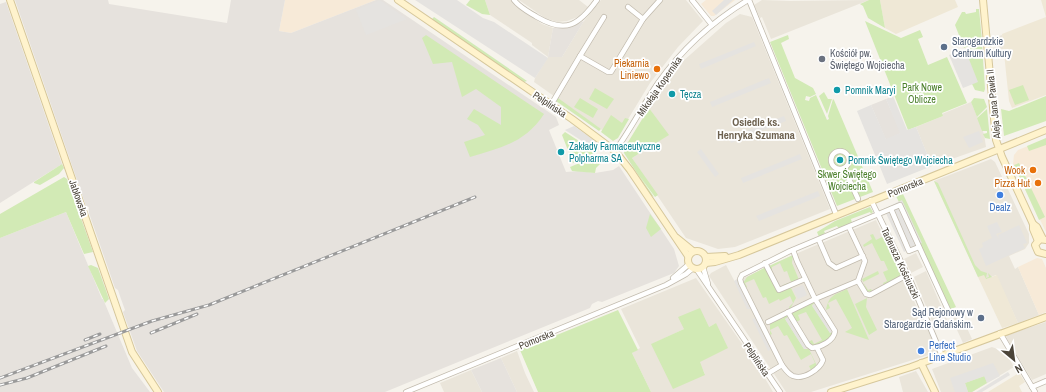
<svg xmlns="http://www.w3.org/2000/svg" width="1046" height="392" font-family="'Archivo Narrow',sans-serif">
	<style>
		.residential { fill: #eae5da; fill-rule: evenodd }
		.commercial { fill: #f7ead8 }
		.industrial { fill: #e6e2dd }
		.education { fill: #efe8d6 }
		.green { fill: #d2eab5 }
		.parking { fill: #e5e3e0 }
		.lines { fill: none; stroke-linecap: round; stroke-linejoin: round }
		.street-casing { stroke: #c2bbae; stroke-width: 6 }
		.secondary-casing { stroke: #d6c79b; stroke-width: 8 }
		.street { stroke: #fff; stroke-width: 4.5 }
		.secondary { stroke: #fff3cd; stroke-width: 6 }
		.rail-casing { stroke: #9a9a9a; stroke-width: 3 }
		.rail { stroke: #fff; stroke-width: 1.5; stroke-dasharray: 4.5; stroke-linecap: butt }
		.service-dot { fill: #5c6f8a; stroke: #fff; stroke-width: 1.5 }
		.worship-dot { fill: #6b7280; stroke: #fff; stroke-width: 1.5 }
		.food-dot { fill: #e8710a; stroke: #fff; stroke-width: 1.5 }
		.culture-dot { fill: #0f9aa8; stroke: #fff; stroke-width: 1.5 }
		.shop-dot { fill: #3f7fe0; stroke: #fff; stroke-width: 1.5 }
		.labels { text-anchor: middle; stroke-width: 3.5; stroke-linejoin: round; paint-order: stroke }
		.service-label { font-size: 10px; fill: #4e5e75; stroke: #fff; text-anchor: start }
		.worship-label { font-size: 10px; fill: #5b616d; stroke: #fff; text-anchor: start }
		.food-label { font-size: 10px; fill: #c56008; stroke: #fff; text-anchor: end }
		.street-label { font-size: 10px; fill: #4b4439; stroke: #fff }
		.park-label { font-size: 10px; fill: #4a7f2a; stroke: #fff }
		.culture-label { font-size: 10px; fill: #0d838f; stroke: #fff; text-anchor: start }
		.shop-label { font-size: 10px; fill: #366cbe; stroke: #fff }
		.neighbourhood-label { font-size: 11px; font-weight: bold; fill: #6e6250; stroke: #fff }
	</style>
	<rect width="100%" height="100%" fill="#f6f3ec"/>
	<!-- residential -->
	<g class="residential">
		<path d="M485 0H512L520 9 542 24 553 28 548 57H562L584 21 601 0H686L703 21 678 47 650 83 619 134 612 137 534 82 535 78 548 57 532 45V43L490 15Z"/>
		<path d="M519 0H579L588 7 578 17 567 21 557 22 545 18Z"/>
		<path d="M762 0 790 1 869 0 771 39 762 17 760 18 754 5Z"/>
		<path d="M740 14 752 17 830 209 735 247 718 249 686 238 632 158 668 135 649 108 660 89 682 62 726 23Z"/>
		<path d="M1002 35 1005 58H996L994 38Z"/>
		<path d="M971 102 984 134 986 147 932 166 916 127 943 116 942 114Z"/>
		<path d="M991 159 995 162 1029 234V243L1025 249 1009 256 1015 269 1018 267 1039 315 1018 323 996 275 986 279 984 275 978 277 934 181Z"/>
		<path d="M876 220 938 352 811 392H786L709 276 711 273 726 265 735 282 793 255Z"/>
		<path d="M916 253 923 267 911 273 904 259Z"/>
		<path d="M926 271 947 320 934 326 914 277Z"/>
		<path d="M696 278 759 368 773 392H651L632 353 640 348 621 309ZM716 323 699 362 705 374 652 344 684 329 709 327Z"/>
		<path d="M961 315 972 339 963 343 952 319Z"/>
		<path d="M1046 322V374L1032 380 1006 337 1007 335Z"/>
		<path d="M992 347 1005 352 1014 367 972 392H941L932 369Z"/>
		<path d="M517 351 525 373 534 392H517L501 358Z"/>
		<path d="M471 370 482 392H444L440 383Z"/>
		<path d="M916 371 928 392H903L899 377Z"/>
	</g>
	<!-- commercial -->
	<g class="commercial">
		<path d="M285 0H376L291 33 279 31Z"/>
		<path d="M706 0H735L714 16H711L701 4Z"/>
		<path d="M1046 139V232L1013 164 1014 155 1018 150Z"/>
		<path d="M1037 258 1042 259 1046 268V312L1039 315 1018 267Z"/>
	</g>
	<!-- industrial -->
	<g class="industrial">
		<path d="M15 0H108L109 4 227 23 231 0H285L279 31 291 33 376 0H383L556 117 559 125 549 130 566 172 579 171 595 173 613 170 619 166 674 249 679 266 674 273 602 302 598 301 592 304 590 308 385 392H164L137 351 123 312 125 310 121 299 118 290 115 288 89 213V207L86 206Z"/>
		<path d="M6 2 62 164 0 203V4Z"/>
		<path d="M584 21 562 57H548L553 28H568Z"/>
		<path d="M886 99 901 133 886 140 871 105Z"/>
		<path d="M66 212 102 299H103L132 368 150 392H0V238Z"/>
		<path d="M501 358 517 392H482L471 370Z"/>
	</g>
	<!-- education -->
	<g class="education">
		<path d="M880 0H955L958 7 896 34 885 28Z"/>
		<path d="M1041 0H1046V95L1012 108 1009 101 1002 34 1046 17Z"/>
		<path d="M984 274 986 279 997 275 1018 323 1002 328 978 277Z"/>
		<path d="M1019 373 1025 382 1019 386 1022 392H988Z"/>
	</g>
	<!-- green -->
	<g class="green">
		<path d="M470 0H485L490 15 482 14 466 5Z"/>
		<path d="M869 0H880L885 28 868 18 863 6 860 4Z"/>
		<path d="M976 9H979L982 40 964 48 955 25 962 12H965L966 14 976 12Z"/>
		<path d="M434 17 527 81 524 82 431 20Z"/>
		<path d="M865 21 901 38 920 30 923 37 918 39 928 65 947 57 967 103 942 113 943 116 908 130Z"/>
		<path d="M426 35 544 114C525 143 502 147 470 157L464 142 485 135 478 125 467 119 474 109 501 125V107L476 89 462 97 452 62 433 64 422 38Z"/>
		<path d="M788 35 789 39 781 43 795 78 813 88 816 94 810 97 806 96 805 100 809 101 810 98 816 95 827 120 829 119 828 116 833 99 834 100 873 192 837 206 770 42Z"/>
		<path d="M982 44 985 89 984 92 975 90 971 82 964 51Z"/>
		<path d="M1023 85 1029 100 1015 105 1009 90Z"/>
		<path d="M595 88 614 99 607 109 589 99Z"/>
		<path d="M824 92 828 99H832L827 114 819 96Z"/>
		<path d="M1046 96V121L1004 136 1001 109 1009 111Z"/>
		<path d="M558 98 601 129 599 131 556 101Z"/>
		<path d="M580 98 598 109 593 118 574 107Z"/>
		<path d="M974 98 984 99 987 107 977 117 971 102Z"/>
		<path d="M649 108 669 135 632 158 658 195 655 197 638 174 654 197 651 195 624 153 625 147Z"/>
		<path d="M987 109 990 139 985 138 983 134 987 133V131H982L977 118Z"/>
		<path d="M611 115 622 123 625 118 629 119 618 138 613 141 601 132Z"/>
		<path d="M565 132 593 150 594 153 573 163 562 135Z"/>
		<path d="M1046 138V145L1029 151 1027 146Z"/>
		<path d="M594 157 600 164 596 168 595 173 572 171 570 167Z"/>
		<path d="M1019 163 1045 217 1039 220 1014 165Z"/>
		<path d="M62 164 64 168 59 174 40 185 34 183V182Z"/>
		<path d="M64 177 67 179 93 252 84 254 66 212 0 238V214Z"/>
		<path d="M934 181 938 183 975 265 981 271 987 273 986 278 989 277 988 273 992 277 986 279 984 275 978 277Z"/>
		<path d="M903 194 956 307 951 309 950 308 896 196Z"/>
		<path d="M870 207 873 212 871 214 870 212 851 219 852 223 839 229 837 226 824 231 825 233 819 237 817 232 835 221Z"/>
		<path d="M650 214 661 229 651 237 646 228Z"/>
		<path d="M873 234 876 240 884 236 902 272 901 276 884 285 883 283 887 281 883 272 888 270 884 261H881L872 243 864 247 863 245 872 239 870 235Z"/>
		<path d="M793 255 792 263 799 280 785 288 783 285 791 282 787 271 784 272 780 263 772 267V272L769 266Z"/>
		<path d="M91 265 98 268 109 299 105 303 88 266Z"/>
		<path d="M766 267 776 289 780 292 791 288 796 298 790 309 789 307 793 303 790 296 780 301 779 299 769 304 766 297 763 298 754 279 745 283 747 287 745 288 743 283 747 277Z"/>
		<path d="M878 271 879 274 863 282 868 290 871 289 872 291 867 292 862 279Z"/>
		<path d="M847 289 869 340 845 332 852 328 836 299 828 303 830 308 826 310C829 295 834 295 847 289Z"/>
		<path d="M867 298 866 307 877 330 869 335 855 304Z"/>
		<path d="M813 302 815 303 812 305 830 333 833 332 830 339 815 347H812L808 342 812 340 814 344 822 340 806 312 798 315 800 320 796 322 791 313Z"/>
		<path d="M700 308 709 327 716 323 728 348 700 362 705 375 673 389 651 344 684 329 678 317Z"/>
		<path d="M618 310 638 350 632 353 651 392H538L520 350Z"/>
		<path d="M786 314 788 317 785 319 804 349H809L817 366 811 370 809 366 815 363 811 354 801 360 787 335 784 336 778 326 770 330 772 334 770 335V322L784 318 783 315Z"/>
		<path d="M985 376 987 383 972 392H968L965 383Z"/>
	</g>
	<!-- parking -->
	<g class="parking">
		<path d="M380 0 407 19 366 35 356 10Z"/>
		<path d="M415 0H457L483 18 494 22 548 58 535 78Z"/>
		<path d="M724 0H733L716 15 712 11Z"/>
		<path d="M754 42 756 46 701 69 699 64Z"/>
		<path d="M965 49 978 82 963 88 949 55Z"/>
		<path d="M769 78 771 83 712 107 710 102Z"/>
		<path d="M893 96 907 130 916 127 932 166 887 184 857 111 871 105 886 139 900 133 886 99Z"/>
		<path d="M784 116 786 121 731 143 729 138Z"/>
		<path d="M574 126 601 145 593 148 565 130Z"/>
		<path d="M979 131 983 142 969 148 963 137Z"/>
		<path d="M701 149 719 174 715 177 697 152Z"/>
		<path d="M800 154 802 159 743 183 741 178Z"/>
		<path d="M818 191 820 196 759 221 756 216Z"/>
		<path d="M902 200 922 243 904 252 884 209Z"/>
		<path d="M997 222 1002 232 996 234 999 239 998 235 1019 225 1027 243 1023 244 1025 248 986 266 979 249 983 247 982 243 992 238 987 226Z"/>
		<path d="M737 279 751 309H747L734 281Z"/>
		<path d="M803 285 807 295 798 299 793 289Z"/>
		<path d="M815 304 833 331 830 333 812 306Z"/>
		<path d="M788 317 807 348 804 349 785 319Z"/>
		<path d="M755 318 772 349 768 351 752 319Z"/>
		<path d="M993 363 1000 376 987 383 984 376 965 383 968 392H955L950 378Z"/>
		<path d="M1008 372 1010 375 982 392H976Z"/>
	</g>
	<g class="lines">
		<defs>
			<g id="street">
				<path d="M514 0C520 8 529 12 537 17 566 34 579 25 597 0"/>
				<path d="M692 0 712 25"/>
				<path d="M749 0 836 214"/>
				<path d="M628 7 643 19"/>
				<path d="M580 56 604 17"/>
				<path d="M551 105 580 56 608 72H611L643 19 660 0"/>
				<path d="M615 151C631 129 643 105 658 83 682 49 713 21 748 0"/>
				<circle cx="840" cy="160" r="9"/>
				<path d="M844 168 858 199"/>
				<path d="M871 200 911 282 942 356"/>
				<path d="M891 209 909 251 919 247"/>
				<path d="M849 227 865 261 858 281 866 294 870 295 907 275"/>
				<path d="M819 240 829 263 836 268 863 256"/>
				<path d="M765 263 779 290 805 279"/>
				<path d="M703 267 708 284"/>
				<path d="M697 270 780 392"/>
				<path d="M673 278 688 265"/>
				<path d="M788 312 808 345 812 348C821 347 834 341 835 331L815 299 858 281"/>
				<path d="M768 322 815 299 797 261 793 250"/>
				<path d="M1000 333 1035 392"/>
				<path d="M782 365C785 369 788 374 793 376 804 380 820 369 823 360L817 348"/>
				<path d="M767 374 782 365 741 283 740 279 742 275 790 251 900 205 949 312"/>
				<path d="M1032 387 1046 381"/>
				<path d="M406 392 666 285 686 274 692 269"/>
			</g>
			<g id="secondary">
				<path d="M10 0 132 352 158 392"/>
				<path d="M398 0 572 119 615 151 630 170 688 256"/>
				<path d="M983 0 996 140 1002 157 1033 224V229L1038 241"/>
				<path d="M1033 224 1037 227 1043 239"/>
				<path d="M677 238 693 251"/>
				<path d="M1046 240 1040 239 1035 245 1038 252 1046 254"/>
				<circle cx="697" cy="260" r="9"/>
				<path d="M706 257 725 256"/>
				<path d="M706 263 715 262 739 255 1046 130"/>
				<path d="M921 363 935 392"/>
				<path d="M831 392 911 367 1046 317"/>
			</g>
		</defs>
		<!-- street casing -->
		<use href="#street" class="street-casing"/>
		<!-- secondary casing -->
		<use href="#secondary" class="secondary-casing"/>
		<!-- street -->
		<use href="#street" class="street"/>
		<!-- secondary -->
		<use href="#secondary" class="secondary"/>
		<defs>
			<g id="rail">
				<path d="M151 333 197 314"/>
				<path d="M85 340 100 334"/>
				<path d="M0 378 152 321 209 305 475 197"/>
				<path d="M0 385 27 378 106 346"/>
			</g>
		</defs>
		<!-- rail casing -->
		<use href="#rail" class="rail-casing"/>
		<!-- rail -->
		<use href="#rail" class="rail"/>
	</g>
	<!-- markers -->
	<g class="service-dot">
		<circle cx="944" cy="47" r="4"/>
		<circle cx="981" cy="318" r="4"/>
	</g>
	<circle class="worship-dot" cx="822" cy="59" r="4"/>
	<g class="food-dot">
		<circle cx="657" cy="69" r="4"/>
		<circle cx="1033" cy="170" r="4"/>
		<circle cx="1038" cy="183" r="4"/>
	</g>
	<g class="culture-dot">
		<circle cx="837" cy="90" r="4"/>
		<circle cx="672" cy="94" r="4"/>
		<circle cx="561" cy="152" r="4"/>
		<circle cx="840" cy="160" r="4"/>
	</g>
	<g class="shop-dot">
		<circle cx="1000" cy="195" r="4"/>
		<circle cx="921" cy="351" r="4"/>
	</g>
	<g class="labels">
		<!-- service labels -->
		<g class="service-label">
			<text x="952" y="45">Starogardzkie<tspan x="952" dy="12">Centrum Kultury</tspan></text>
			<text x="973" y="316" text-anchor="end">Sąd Rejonowy w<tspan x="973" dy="12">Starogardzie Gdańskim.</tspan></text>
		</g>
		<!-- worship labels -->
		<g class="worship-label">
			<text x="830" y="57">Kościół pw.<tspan x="830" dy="12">Świętego Wojciecha</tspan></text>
		</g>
		<!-- food labels -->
		<g class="food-label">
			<text x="649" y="67">Piekarnia<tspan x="649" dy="12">Liniewo</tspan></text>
			<text x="1025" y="174">Wook</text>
			<text x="1030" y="187">Pizza Hut</text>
		</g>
		<!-- street labels -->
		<g class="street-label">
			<text transform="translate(659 86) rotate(-55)" y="4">Mikołaja Kopernika</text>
			<text transform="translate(550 104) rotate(34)" y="4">Pelplińska</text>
			<text transform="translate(993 104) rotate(-96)" y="4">Aleja Jana Pawła II</text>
			<text transform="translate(905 187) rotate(-22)" y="4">Pomorska</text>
			<text transform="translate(79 198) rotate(71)" y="4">Jabłowska</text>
			<text transform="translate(901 263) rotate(65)" y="4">Tadeusza Kościuszki</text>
			<text transform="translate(536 339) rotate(-22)" y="4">Pomorska</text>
			<text transform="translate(757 359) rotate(56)" y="4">Pelplińska</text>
		</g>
		<!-- park labels -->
		<g class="park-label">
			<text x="922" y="91">Park Nowe<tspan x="922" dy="12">Oblicze</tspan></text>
			<text x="847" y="178">Skwer Świętego<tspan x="847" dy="12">Wojciecha</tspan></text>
		</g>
		<!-- culture labels -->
		<g class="culture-label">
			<text x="845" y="94">Pomnik Maryi</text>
			<text x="680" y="98">Tęcza</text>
			<text x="569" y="150">Zakłady Farmaceutyczne<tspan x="569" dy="12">Polpharma SA</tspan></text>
			<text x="848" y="164">Pomnik Świętego Wojciecha</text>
		</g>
		<!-- shop labels -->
		<g class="shop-label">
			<text x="1000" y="211">Dealz</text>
			<text x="929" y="349" text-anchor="start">Perfect<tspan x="929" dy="12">Line Studio</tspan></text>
		</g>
		<!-- neighbourhood labels -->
		<g class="neighbourhood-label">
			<text x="756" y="126">Osiedle ks.<tspan x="756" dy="13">Henryka Szumana</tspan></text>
		</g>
	</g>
	<!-- north arrow -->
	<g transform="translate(1014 360) rotate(151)" stroke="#ffffff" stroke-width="3" paint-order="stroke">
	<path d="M0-3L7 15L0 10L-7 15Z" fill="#4b4439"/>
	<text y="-6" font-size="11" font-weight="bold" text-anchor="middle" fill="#4b4439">N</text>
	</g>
</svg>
